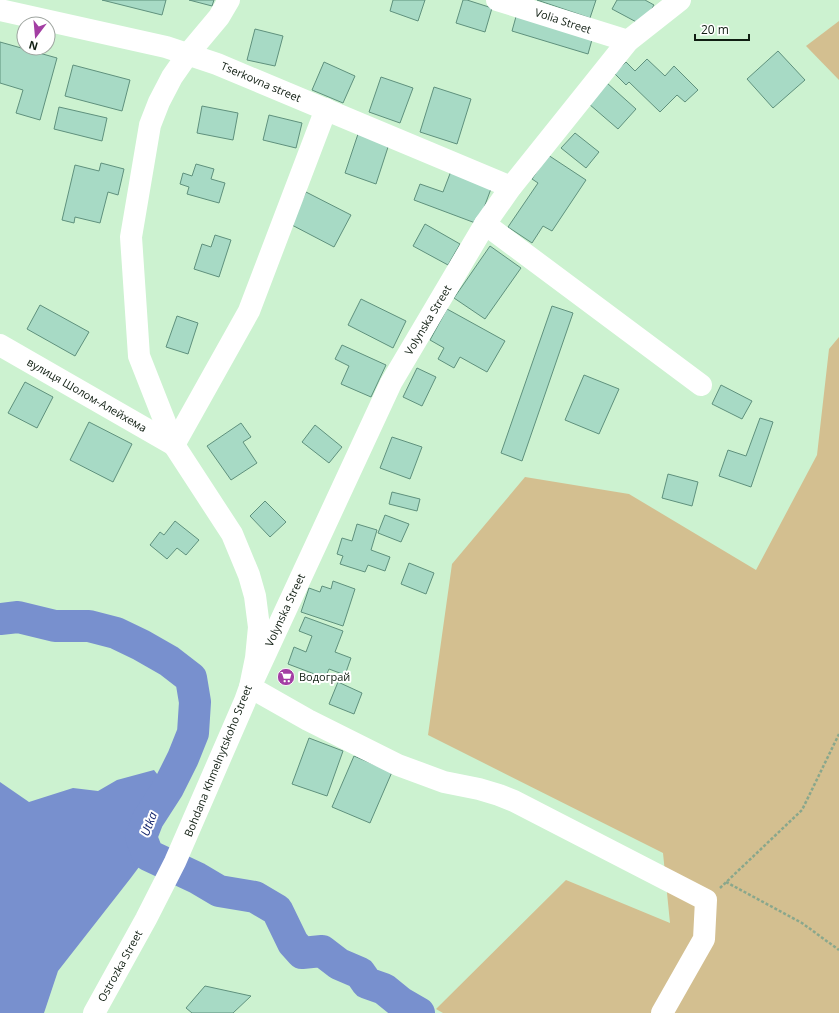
<svg xmlns="http://www.w3.org/2000/svg" width="839" height="1013" font-family="'Open Sans',sans-serif">
	<style>
		.green { fill: #d3bf90 }
		.water { fill: #7890ce }
		.lines { fill: none; stroke-linecap: round; stroke-linejoin: round }
		.river { stroke: #7890ce; stroke-width: 32 }
		.building { fill: #a7dac5; stroke: #5f917d }
		.path { stroke: #89a78c; stroke-width: 2.5; stroke-dasharray: 3 2; stroke-linecap: butt }
		.minor { stroke: #fff; stroke-width: 22 }
		.major { stroke: #fff; stroke-width: 22 }
		.labels { text-anchor: middle; stroke-width: 4; stroke-linejoin: round; paint-order: stroke }
		.street-label { font-size: 11px; fill: #101e12; stroke: #fff }
		.poi-label { font-size: 11px; fill: #101e12; stroke: #fff; text-anchor: start }
		.water-label { font-size: 12px; font-style: italic; fill: #13246c; stroke: #fff }
	</style>
	<rect width="100%" height="100%" fill="#ccf2d0"/>
	<!-- green -->
	<g class="green">
		<path d="M839 21V80L806 46Z"/>
		<path d="M839 337V1013H443L436 1009 566 880 670 923 663 853 428 735 452 564 525 477 629 494 756 570 817 455 829 349Z"/>
	</g>
	<!-- water -->
	<path class="water" d="M154 770 168 788 176 796 148 855 130 879 58 971 44 1013H0V782L29 802 73 788 98 791 117 780Z"/>
	<g class="lines">
		<!-- river -->
		<path class="river" d="M0 619 18 617 55 626H89L116 633 141 645 169 661 191 678 195 702 193 733 183 758 168 788 148 819 141 837 148 855 197 878 219 891 255 897 277 910 293 943 302 953 322 951 339 964 360 973 367 983 384 989 400 1002 419 1013"/>
	</g>
	<!-- building -->
	<g class="building">
		<path d="M102 0H166L162 15Z"/>
		<path d="M189 0H214L212 6Z"/>
		<path d="M393 0H425L418 21 390 11Z"/>
		<path d="M463 0H467L492 8 485 32 456 23Z"/>
		<path d="M537 0H596L590 18Z"/>
		<path d="M617 0H645L654 5 642 25 612 9Z"/>
		<path d="M517 13 593 36 588 54 512 31Z"/>
		<path d="M255 29 283 36 275 66 247 60Z"/>
		<path d="M0 42 57 58 40 120 16 113 23 90 0 83Z"/>
		<path d="M778 51 805 80 773 108 747 79Z"/>
		<path d="M647 59 665 76 674 66 698 90 685 102 677 95 660 112 629 82 626 85 614 73 626 62 635 71Z"/>
		<path d="M324 62 355 76 343 103 312 90Z"/>
		<path d="M73 65 130 80 122 111 65 96Z"/>
		<path d="M381 77 413 88 400 123 369 112Z"/>
		<path d="M607 83 636 109 618 129 589 104Z"/>
		<path d="M434 87 471 99 457 144 420 132Z"/>
		<path d="M202 106 238 113 233 140 197 133Z"/>
		<path d="M59 107 107 118 102 141 54 129Z"/>
		<path d="M269 115 302 123 296 148 263 140Z"/>
		<path d="M575 133 599 152 586 168 561 148Z"/>
		<path d="M358 134 389 144 376 184 345 173Z"/>
		<path d="M548 155 586 180 552 231 543 226 532 243 508 227 538 183 532 179Z"/>
		<path d="M101 163 124 169 118 195 108 192 100 223 75 217 74 223 62 220 75 165 99 171Z"/>
		<path d="M196 164 214 169 211 179 225 183 219 203 187 194 189 187 180 184 183 173 192 176Z"/>
		<path d="M451 171 492 186 478 224 414 200 420 184 443 192Z"/>
		<path d="M306 192 351 215 334 247 290 224Z"/>
		<path d="M425 224 460 244 448 265 413 246Z"/>
		<path d="M215 235 231 240 219 277 194 269 202 244 211 247Z"/>
		<path d="M490 246 521 268 485 319 454 298Z"/>
		<path d="M361 299 406 321 393 348 348 325Z"/>
		<path d="M40 305 89 332 75 356 27 329Z"/>
		<path d="M552 306 573 313 522 461 501 453Z"/>
		<path d="M447 309 505 341 487 372 460 357 454 368 438 359 444 348 430 340Z"/>
		<path d="M177 316 198 323 188 354 166 347Z"/>
		<path d="M342 345 386 365 371 397 341 384 349 366 335 359Z"/>
		<path d="M417 368 436 377 422 406 403 397Z"/>
		<path d="M584 375 619 389 599 434 565 420Z"/>
		<path d="M25 382 53 397 37 428 8 413Z"/>
		<path d="M721 385 752 401 742 419 712 404Z"/>
		<path d="M760 418 773 422 751 487 719 476 728 450 746 456Z"/>
		<path d="M89 422 132 444 113 482 70 460Z"/>
		<path d="M241 423 251 437 243 442 257 463 231 480 207 446Z"/>
		<path d="M315 425 342 447 329 463 302 442Z"/>
		<path d="M392 437 422 447 410 479 380 468Z"/>
		<path d="M668 474 698 482 692 506 662 498Z"/>
		<path d="M392 492 420 499 417 511 389 504Z"/>
		<path d="M265 501 286 522 270 537 250 516Z"/>
		<path d="M385 515 409 524 401 542 378 533Z"/>
		<path d="M175 521 199 540 186 555 177 548 167 559 150 545 160 532 164 535Z"/>
		<path d="M357 524 377 530 371 550 390 557 385 571 368 565 365 572 340 564 343 556 337 554 342 538 352 541Z"/>
		<path d="M409 563 434 573 426 594 401 584Z"/>
		<path d="M333 581 355 589 343 626 301 612 309 588 320 592 322 586 331 589Z"/>
		<path d="M305 617 343 631 335 652 351 658 345 675 329 669 325 678 288 664 294 647 306 652 312 636 299 631Z"/>
		<path d="M338 682 362 693 354 714 329 704Z"/>
		<path d="M309 738 343 751 327 796 292 784Z"/>
		<path d="M354 756 392 772 370 823 332 807Z"/>
		<path d="M205 986 251 996 233 1013H192L186 1008Z"/>
	</g>
	<g class="lines">
		<!-- path -->
		<g class="path">
			<path d="M726 882 802 923 839 950"/>
			<path d="M720 888 802 810 839 734"/>
		</g>
		<!-- minor -->
		<g class="minor">
			<path d="M497 0 628 41"/>
			<path d="M0 10 166 47 217 64 511 187"/>
			<path d="M485 224 701 385"/>
			<path d="M0 345 174 445 249 311 326 109"/>
			<path d="M662 1013 704 939 706 900 514 801 499 795 479 789 444 782 398 765 308 720 250 687 391 383 485 224 511 187 628 41 680 0"/>
		</g>
		<!-- major -->
		<path class="major" d="M94 1013 146 919 175 862 245 701 250 687 256 658 259 627 255 596 249 575 232 534 174 445 139 356 131 237 150 125 159 102 172 77 188 54 219 17 229 0"/>
	</g>
	<!-- icons -->
	<defs>
		<symbol id="supermarket-disc" viewBox="-11 -11 22 22"><circle r="9.5" fill="#a33ea3" stroke="#fff"/><path d="M-6-5.5h2.5l.6 2H6L4.5 2H-2.5L-4.4-4H-6ZM-1.5 3.2a1.3 1.3 0 1 0 .1 0ZM3 3.2a1.3 1.3 0 1 0 .1 0Z" fill="#fff"/></symbol>
	</defs>
	<g fill-rule="evenodd">
		<use href="#supermarket-disc" x="276" y="667" width="20" height="20"/>
	</g>
	<g class="labels">
		<!-- street labels -->
		<g class="street-label">
			<text transform="translate(563 21) rotate(18)" y="4">Volia Street</text>
			<text transform="translate(261 82) rotate(23)" y="4">Tserkovna street</text>
			<text transform="translate(428 320) rotate(-59)" y="4">Volynska Street</text>
			<text transform="translate(87 395) rotate(30)" y="4">вулиця Шолом-Алейхема</text>
			<text transform="translate(285 610) rotate(-65)" y="4">Volynska Street</text>
			<text transform="translate(218 761) rotate(-68)" y="4">Bohdana Khmelnytskoho Street</text>
			<text transform="translate(120 966) rotate(-61)" y="4">Ostrozka Street</text>
		</g>
		<!-- poi labels -->
		<g class="poi-label">
			<text x="299" y="681">Водограй</text>
		</g>
		<!-- water labels -->
		<g class="water-label">
			<text transform="translate(149 824) rotate(-69)" y="4">Utka</text>
		</g>
	</g>
	<!-- north arrow -->
	<g transform="translate(36 36) rotate(196)"><circle r="19" fill="#ffffff" stroke="#9fa5a0"/>
	<path d="M0-3L7 15L0 10L-7 15Z" fill="#a33ea3"/>
	<text y="-6" font-size="11" font-weight="bold" text-anchor="middle" fill="#101e12">N</text>
	</g>
	<!-- scale -->
	<path d="M695 34v6h54v-6" fill="none" stroke="#101e12" stroke-width="2"/>
	<text x="701" y="34" font-size="12" fill="#101e12" stroke="#ffffff" stroke-width="3" paint-order="stroke">20 m</text>
</svg>
